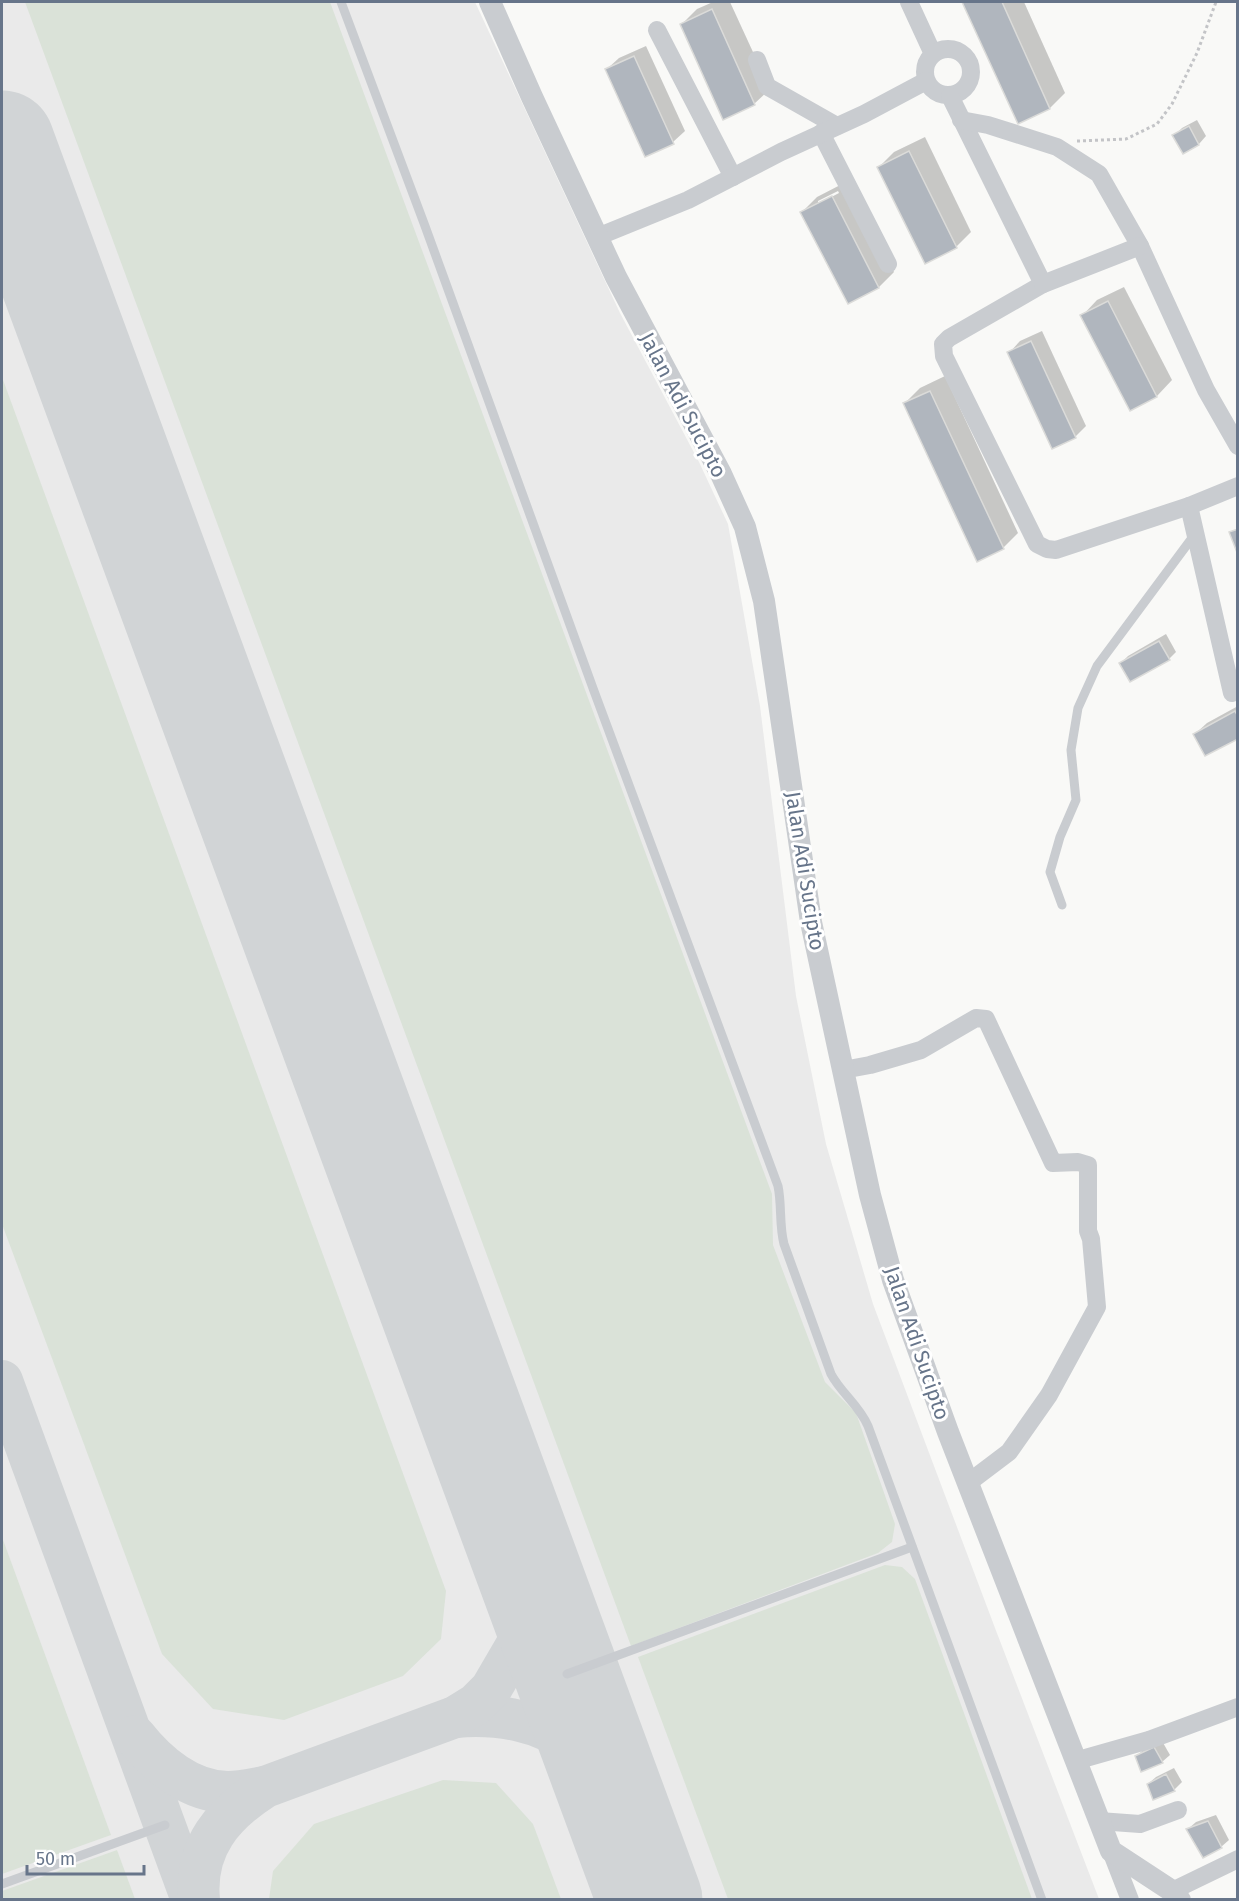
<svg xmlns="http://www.w3.org/2000/svg" width="1239" height="1901" font-family="'Fira Sans',sans-serif">
	<style>
		.built { fill: #eaeaea }
		.green { fill: #dae2d8 }
		.shadow { fill: #0003; fill-rule: evenodd }
		.lines { fill: none; stroke-linecap: round; stroke-linejoin: round }
		.taxiway { stroke: #d1d4d6; stroke-width: 42 }
		.runway { stroke: #d1d4d6; stroke-width: 105 }
		.building { fill: #b0b6be; stroke: #dbdbd9; stroke-width: 1.5 }
		.path { stroke: #c3c4c7; stroke-width: 3; stroke-dasharray: 3 3; stroke-linecap: butt }
		.service { stroke: #c9ccd0; stroke-width: 9 }
		.minor { stroke: #c9ccd0; stroke-width: 18 }
		.tertiary { stroke: #c9ccd0; stroke-width: 22 }
		.labels { text-anchor: middle; stroke-width: 6; stroke-linejoin: round; paint-order: stroke }
		.street-label { font-size: 21px; fill: #67758a; stroke: #fff }
	</style>
	<rect width="100%" height="100%" fill="#f9f9f7"/>
	<!-- built -->
	<path class="built" d="M2 2H475L620 313 699 462 728 524 760 706 796 996 826 1144 873 1304 995 1628 1099 1899 2 1900Z"/>
	<!-- green -->
	<g class="green">
		<path d="M25 2H330L772 1194 773 1245 825 1382 856 1413 895 1524 892 1542 878 1553 631 1646Z"/>
		<path d="M2 377 446 1591 441 1639 403 1676 284 1720 213 1709 162 1654 2 1224Z"/>
		<path d="M2 1537 111 1835 2 1874Z"/>
		<path d="M885 1565 902 1567 915 1579 1032 1899H728L638 1657Z"/>
		<path d="M443 1780 496 1783 533 1824 561 1899H269L273 1871 314 1824Z"/>
		<path d="M117 1850 135 1899H2V1891Z"/>
	</g>
	<!-- shadow -->
	<g class="shadow">
		<path d="M713 2H730L770 89 754 104 682 24 697 9Z"/>
		<path d="M964 2H1024L1065 93 1050 108 1018 122Z"/>
		<path d="M646 46 685 131 673 142 607 69 619 58Z"/>
		<path d="M1197 120 1206 136 1199 144 1183 152 1174 136 1182 128Z"/>
		<path d="M925 137 971 232 956 247 879 167 894 152Z"/>
		<path d="M848 181 894 272 879 287 848 302 802 212 817 197ZM838 191 839 193 818 204V201Z"/>
		<path d="M1124 287 1172 380 1157 396 1131 409 1082 316 1097 300Z"/>
		<path d="M1042 331 1086 426 1075 437 1009 353 1020 341Z"/>
		<path d="M945 376 1018 533 1003 548 905 403 920 388Z"/>
		<path d="M1166 634 1176 652 1169 659 1121 663 1128 656Z"/>
		<path d="M1238 706V737L1195 734 1207 723Z"/>
		<path d="M1162 1741 1170 1755 1162 1762 1136 1757 1144 1749Z"/>
		<path d="M1174 1768 1182 1782 1174 1790 1154 1798 1148 1784 1156 1777Z"/>
		<path d="M1216 1815 1229 1840 1221 1847 1188 1829 1196 1822Z"/>
	</g>
	<g class="lines">
		<!-- taxiway -->
		<g class="taxiway">
			<path d="M2 1381 192 1900"/>
			<path d="M455 1717C495 1713 542 1720 574 1747 586 1757 596 1769 606 1781"/>
			<path d="M135 1736C157 1764 190 1792 228 1792 240 1792 253 1789 265 1787"/>
			<path d="M199 1900C194 1847 223 1814 265 1787L455 1717 476 1704 491 1689 519 1641 528 1608 524 1558"/>
		</g>
		<!-- runway -->
		<path class="runway" d="M2 143 650 1900"/>
	</g>
	<!-- building -->
	<g class="building">
		<path d="M962 2H1002L1050 109 1018 124Z"/>
		<path d="M712 9 755 105 723 120 680 24Z"/>
		<path d="M634 56 674 144 645 157 605 69Z"/>
		<path d="M1189 126 1199 145 1183 154 1172 135Z"/>
		<path d="M909 151 957 248 925 264 877 167Z"/>
		<path d="M832 196 879 288 848 304 800 212Z"/>
		<path d="M1108 301 1157 397 1130 411 1080 315Z"/>
		<path d="M1031 341 1076 438 1052 449 1007 352Z"/>
		<path d="M930 391 1004 549 977 562 903 403Z"/>
		<path d="M1238 529V555L1229 532Z"/>
		<path d="M1159 641 1170 660 1130 682 1119 663Z"/>
		<path d="M1235 711 1238 717V739L1205 756 1193 734Z"/>
		<path d="M1154 1747 1163 1763 1141 1772 1135 1756Z"/>
		<path d="M1166 1774 1175 1791 1153 1800 1147 1784Z"/>
		<path d="M1208 1821 1222 1848 1203 1858 1186 1829Z"/>
	</g>
	<g class="lines">
		<!-- path -->
		<path class="path" d="M1077 141 1126 139 1157 124 1172 104 1197 53 1216 2"/>
		<!-- service -->
		<g class="service">
			<path d="M341 2 425 226 594 691 778 1186C782 1205 779 1225 784 1244L831 1374C841 1393 859 1405 868 1426L1042 1900"/>
			<path d="M1062 905 1050 872 1060 837 1076 800 1071 750 1078 708 1097 666 1195 534"/>
			<path d="M567 1674 912 1547"/>
			<path d="M2 1884 165 1825"/>
		</g>
		<!-- minor -->
		<g class="minor">
			<path d="M909 2 933 54"/>
			<path d="M657 30 733 177"/>
			<circle cx="948" cy="72" r="23"/>
			<path d="M757 60 767 86 770 88 837 126"/>
			<path d="M950 96 1043 284 949 338 943 344 944 356 1037 544 1047 549 1056 550 1189 506"/>
			<path d="M961 120 988 125 1057 147 1099 174 1140 246 1206 390 1238 446"/>
			<path d="M821 133 888 264"/>
			<path d="M597 237 688 200 781 152 864 114 926 81"/>
			<path d="M1043 284 1140 246"/>
			<path d="M1232 693 1189 506 1238 486"/>
			<path d="M843 1070 870 1065 921 1050 976 1018 986 1019 1053 1163 1078 1162 1088 1165V1231L1091 1239 1097 1307 1049 1395 1009 1452 968 1483"/>
			<path d="M1075 1761 1149 1740 1238 1707"/>
			<path d="M1099 1821 1140 1824 1178 1810"/>
			<path d="M1111 1851 1130 1900"/>
			<path d="M1172 1891 1238 1859"/>
		</g>
		<!-- tertiary -->
		<path class="tertiary" d="M490 2 532 97 616 277 721 474 745 527 764 601 811 922 870 1195 893 1280 948 1432 1111 1851 1172 1891 1180 1900"/>
	</g>
	<g class="labels">
		<!-- street labels -->
		<g class="street-label">
			<text transform="translate(683 405) rotate(62)" y="7">Jalan Adi Sucipto</text>
			<text transform="translate(805 871) rotate(81)" y="7">Jalan Adi Sucipto</text>
			<text transform="translate(917 1343) rotate(71)" y="7">Jalan Adi Sucipto</text>
		</g>
	</g>
	<!-- border -->
	<rect width="1239" height="1901" fill="none" stroke="#67758a" stroke-width="6"/>
	<!-- scale -->
	<path d="M27 1865v9h117v-9" fill="none" stroke="#67758a" stroke-width="3"/>
	<text x="36" y="1865" font-size="18" fill="#67758a" stroke="#ffffff" stroke-width="4.5" paint-order="stroke">50 m</text>
</svg>
